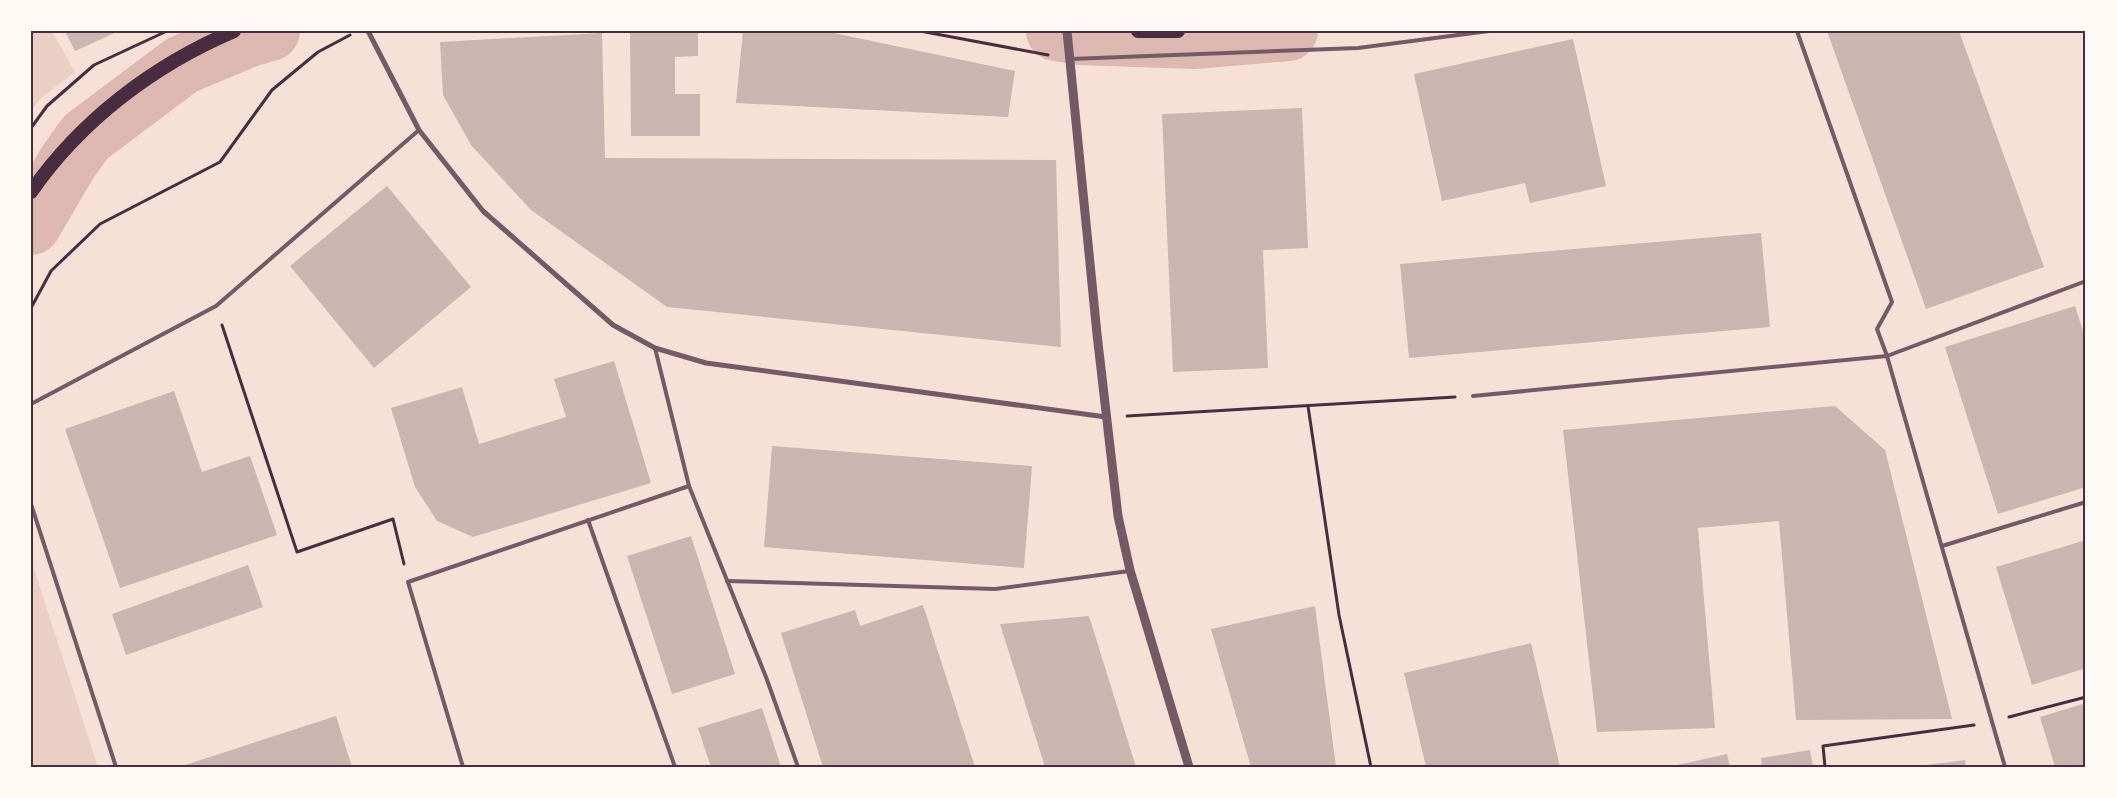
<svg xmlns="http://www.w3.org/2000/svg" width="2117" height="798" font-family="Overpass,sans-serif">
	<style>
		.green { fill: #ebcfc5 }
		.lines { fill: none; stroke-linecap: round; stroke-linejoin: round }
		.river { stroke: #dcb8b0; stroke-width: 60 }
		.building { fill: #ccb4b1 }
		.path { stroke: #4a2c40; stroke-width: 3 }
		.service { stroke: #755966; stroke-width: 4 }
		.minor { stroke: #755966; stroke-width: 5 }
		.tertiary { stroke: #755966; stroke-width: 9 }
		.trunk { stroke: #4a2c40; stroke-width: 14 }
		.neatline { fill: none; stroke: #4a2c40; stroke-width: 2 }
	</style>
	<rect width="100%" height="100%" fill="#f7e1d7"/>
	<!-- green -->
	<g class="green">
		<path d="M31 31H52L75 72 40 99 31 111Z"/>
		<path d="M31 560 98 767H31Z"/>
	</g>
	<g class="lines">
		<!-- river -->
		<g class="river">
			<path d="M1056 31 1080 35 1194 39 1288 31"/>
			<path d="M31 225 68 162 86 137 182 65 249 37 270 31"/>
		</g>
	</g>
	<!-- building -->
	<g class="building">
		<path d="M65 31H119L75 51Z"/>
		<path d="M630 31H698V56L675 57V94H700V136H631Z"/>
		<path d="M743 31H824L1015 71 1008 117 736 103Z"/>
		<path d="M1827 31H1959L2044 267 1926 309Z"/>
		<path d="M602 33 605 158 1056 160 1061 347 667 307 531 210 471 145 443 95 440 42Z"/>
		<path d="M1573 39 1606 186 1530 203 1525 183 1442 201 1414 74Z"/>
		<path d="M1302 108 1308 248 1263 250 1268 368 1173 372 1162 114Z"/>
		<path d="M387 186 471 287 374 368 290 266Z"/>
		<path d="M1761 233 1770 327 1409 358 1400 264Z"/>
		<path d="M2075 306 2086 340V487L1998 514 1945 347Z"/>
		<path d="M614 361 651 483 473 537 437 521 415 487 391 408 462 387 479 444 566 417 554 379Z"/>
		<path d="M174 391 202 472 250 456 277 535 120 588 65 429Z"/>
		<path d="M1835 406 1885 450 1952 719 1796 720 1779 521 1698 528 1715 728 1597 732 1563 430Z"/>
		<path d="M772 446 1032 466 1024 568 764 547Z"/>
		<path d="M691 536 735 674 672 694 627 556Z"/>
		<path d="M2086 540V668L2032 685 1996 567Z"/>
		<path d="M248 565 263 607 126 655 112 614Z"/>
		<path d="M923 605 975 767H823L781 633 855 610 860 626Z"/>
		<path d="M1315 606 1336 767H1251L1211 629Z"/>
		<path d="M1089 616 1136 767H1045L1000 624Z"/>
		<path d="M1531 643 1560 767H1426L1404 673Z"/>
		<path d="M2086 703V767H2055L2040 717Z"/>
		<path d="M762 708 781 767H711L698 728Z"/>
		<path d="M336 716 352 767H182V766Z"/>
		<path d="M1810 750 1813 767H1762L1761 758Z"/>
		<path d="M1727 754 1730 767H1673V766Z"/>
		<path d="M1965 760 1966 767H1919V766Z"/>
	</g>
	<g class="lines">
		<!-- path -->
		<g class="path">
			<path d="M920 31 1048 55"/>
			<path d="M31 128 47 106 94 65 167 31"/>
			<path d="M31 308 51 271 100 224 220 162 272 90 318 52 350 35"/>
			<path d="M222 325 297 552 393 519 404 564"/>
			<path d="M1308 406 1339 615 1371 767"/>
			<path d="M1127 416 1455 397"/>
			<path d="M2009 717 2086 697"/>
			<path d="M1825 767 1823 746 1974 725"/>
		</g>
		<!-- service -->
		<g class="service">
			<path d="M1797 31 1892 302 1877 329 1887 356 2005 767"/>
			<path d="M1070 59 1358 48 1489 31"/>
			<path d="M655 348 689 486 766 677 798 767"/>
			<path d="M1473 396 1887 356 2086 281"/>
			<path d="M31 404 216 306 419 130"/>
			<path d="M31 504 116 767"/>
			<path d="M588 520 675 767"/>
			<path d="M1942 546 2086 502"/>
			<path d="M727 581 995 589 1129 571"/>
			<path d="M463 767 408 582 689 486"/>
		</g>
		<!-- minor -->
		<path class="minor" d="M368 31 419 130 483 211 613 325 655 348 706 363 1106 417"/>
		<!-- tertiary -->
		<path class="tertiary" d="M1067 31 1097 334 1118 516 1130 570 1189 767"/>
		<!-- trunk -->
		<g class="trunk">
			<path d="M1138 31H1178"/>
			<path d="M31 192C81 120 154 65 234 31"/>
		</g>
	</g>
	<!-- border -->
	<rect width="2117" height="798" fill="none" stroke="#fffaf5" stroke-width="65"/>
	<rect x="32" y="32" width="2052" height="734" class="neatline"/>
</svg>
